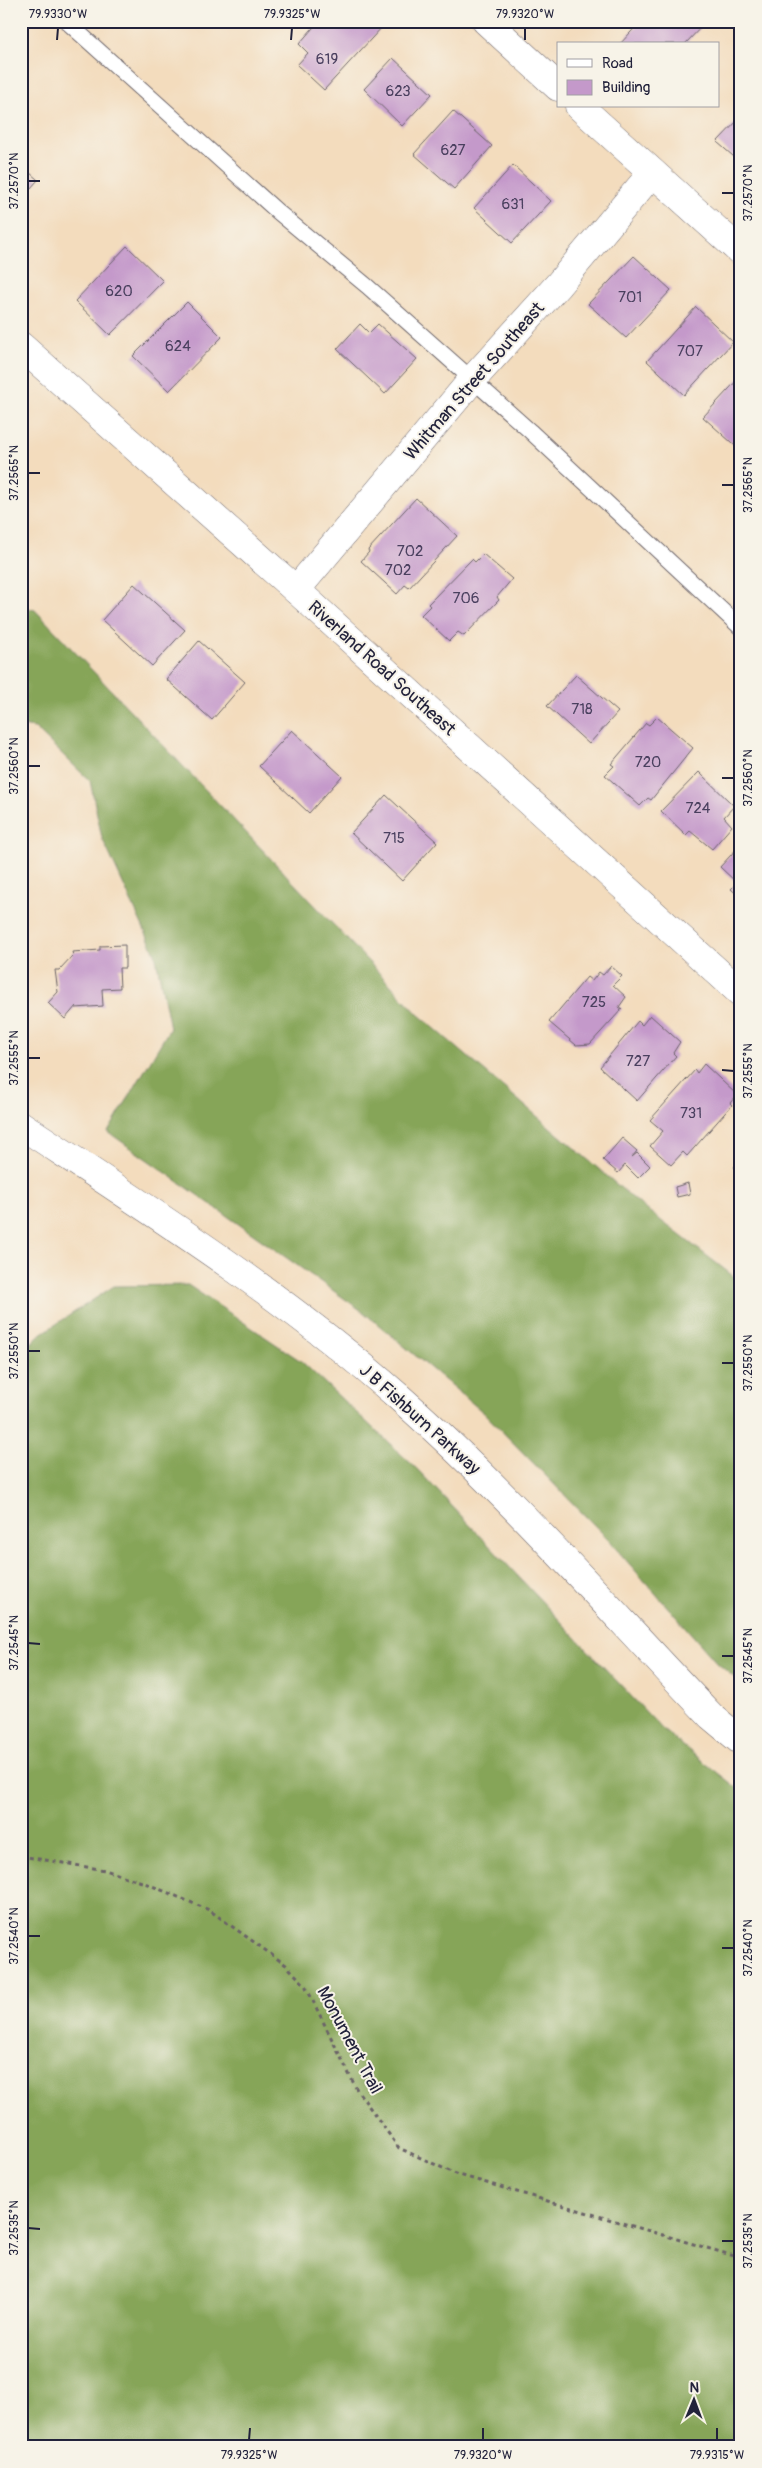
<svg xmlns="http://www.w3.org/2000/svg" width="762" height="2468" font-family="Pangolin,sans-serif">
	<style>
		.forest { fill: #86a559; stroke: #54644a }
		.building { fill: #c499ca }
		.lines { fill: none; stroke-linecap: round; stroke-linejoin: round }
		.lane-casing { stroke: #6b6368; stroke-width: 17 }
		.street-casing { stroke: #6b6368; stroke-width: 29 }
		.secondary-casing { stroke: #6b6368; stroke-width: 29 }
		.path { stroke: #6b6368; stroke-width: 3; stroke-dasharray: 4 4; stroke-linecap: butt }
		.lane { stroke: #fff; stroke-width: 15 }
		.street { stroke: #fff; stroke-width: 28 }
		.secondary { stroke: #fff; stroke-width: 28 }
		.ticks { fill: none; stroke: #22223b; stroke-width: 2 }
		.labels { text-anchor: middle; stroke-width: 4; stroke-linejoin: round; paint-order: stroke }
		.number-label { font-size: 15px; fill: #4a405f }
		.street-label { font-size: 18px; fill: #22223b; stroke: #f7f3e8 }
		.neatline { fill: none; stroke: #22223b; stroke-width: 2 }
		.ticks-label { font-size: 12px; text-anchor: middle; fill: #22223b }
	</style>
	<rect width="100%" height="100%" fill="#f7f3e8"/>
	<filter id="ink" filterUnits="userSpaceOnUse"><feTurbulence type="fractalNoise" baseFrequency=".02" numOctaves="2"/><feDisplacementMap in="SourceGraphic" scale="10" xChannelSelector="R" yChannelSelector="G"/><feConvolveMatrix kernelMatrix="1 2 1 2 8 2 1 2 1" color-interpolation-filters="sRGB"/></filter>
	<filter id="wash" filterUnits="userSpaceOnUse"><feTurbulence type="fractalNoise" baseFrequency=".0096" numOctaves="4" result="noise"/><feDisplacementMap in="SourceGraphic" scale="20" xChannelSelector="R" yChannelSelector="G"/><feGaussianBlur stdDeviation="1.12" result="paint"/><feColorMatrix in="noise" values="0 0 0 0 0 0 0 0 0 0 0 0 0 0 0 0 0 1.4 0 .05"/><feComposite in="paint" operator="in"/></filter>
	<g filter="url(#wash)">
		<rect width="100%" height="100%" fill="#f3dcbd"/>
		<!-- forest -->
		<g class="forest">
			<path d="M21 606 35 610 419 1015 642 1206 741 1282V1683L717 1663 602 1533 484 1413 362 1311 108 1132 170 1028 155 953 102 838 90 781 35 728 21 726Z"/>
			<path d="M188 1285 301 1361 417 1469 664 1731 741 1791V2447H21V1354L38 1336 114 1286Z"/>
		</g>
		<g id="blocks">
			<!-- building -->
			<g class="building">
				<path d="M319 21H378L383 26 324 90 297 65 308 53 299 44Z"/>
				<path d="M641 21H703L705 23 685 44H620Z"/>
				<path d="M393 58 432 94 402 126 364 89Z"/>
				<path d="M453 111 492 146 454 189 414 154Z"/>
				<path d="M741 117V163L717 142Z"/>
				<path d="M21 165 38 180 21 199Z"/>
				<path d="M513 165 551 201 512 243 474 208Z"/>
				<path d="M127 246 163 281 110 335 75 301Z"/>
				<path d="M634 256 671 290 626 338 588 304Z"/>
				<path d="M187 302 222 337 169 391 133 356Z"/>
				<path d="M696 307 733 342 684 395 647 361Z"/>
				<path d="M360 324 369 333 378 324 417 359 385 394 337 349Z"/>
				<path d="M741 376V451L703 417Z"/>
				<path d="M416 498 457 536 409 588 405 585 397 594 361 561 369 552 368 550Z"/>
				<path d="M483 554 512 579 497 597 499 600 464 636 458 632 449 641 421 615 430 606 428 604 472 559 475 562Z"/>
				<path d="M134 584 185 630 152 666 102 620Z"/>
				<path d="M199 641 245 682 212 720 166 679Z"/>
				<path d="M576 675 618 712 589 744 547 706Z"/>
				<path d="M657 717 693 748 651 800 648 798 640 806 605 775 614 766 611 764 646 723 649 725Z"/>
				<path d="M292 730 342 776 309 813 259 766Z"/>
				<path d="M699 772 734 806 724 817 732 826 712 849 690 831 686 835 661 811Z"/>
				<path d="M386 795 437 842 402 881 351 833Z"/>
				<path d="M741 844V898L731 889 737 883 720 867Z"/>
				<path d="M125 945V968H119L120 988 102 989 103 1006 76 1008V1006L65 1019 48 1003 58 992 55 970H59L73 955 72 952 100 950V946Z"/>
				<path d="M611 966 622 976 613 985 626 997 619 1007 622 1009 590 1044 576 1045 549 1022 587 977 592 981 599 972 603 975Z"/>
				<path d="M650 1015 680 1042 673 1053 676 1056 637 1101 600 1067 638 1021 642 1025Z"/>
				<path d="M704 1064 737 1095 730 1103 732 1105 687 1156 683 1152 671 1165 650 1146 663 1131 650 1120 695 1070 697 1073Z"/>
				<path d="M622 1138 637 1151 632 1157 637 1153 650 1166 638 1178 625 1165 618 1173 603 1160Z"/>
				<path d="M741 1160V1173L734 1167Z"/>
				<path d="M688 1183 690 1194 677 1197 675 1187Z"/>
			</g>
		</g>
	</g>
	<g filter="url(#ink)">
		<use href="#blocks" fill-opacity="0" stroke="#6b6368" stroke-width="1"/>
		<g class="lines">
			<defs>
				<path id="lane" d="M66 21 278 212 367 286 530 431 741 628"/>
				<g id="street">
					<path d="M486 21 558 87"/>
					<path d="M579 106 741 252"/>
					<path d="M296 590 472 380 558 285 652 173"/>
				</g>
				<g id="secondary">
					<path d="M21 346 296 590 741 993"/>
					<path d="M21 1125C151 1211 283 1295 400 1398 511 1496 609 1609 711 1716L741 1741"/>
				</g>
			</defs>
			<!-- lane casing -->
			<use href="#lane" class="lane-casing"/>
			<!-- street casing -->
			<use href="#street" class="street-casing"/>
			<!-- secondary casing -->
			<use href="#secondary" class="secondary-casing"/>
			<!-- path -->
			<path class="path" d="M21 1856 105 1870 145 1883 209 1910 286 1965 305 1985 357 2090 399 2148 456 2174 741 2258"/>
			<!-- lane -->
			<use href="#lane" class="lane"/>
			<!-- street -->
			<use href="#street" class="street"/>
			<!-- secondary -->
			<use href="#secondary" class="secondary"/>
		</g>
	</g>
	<!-- ticks -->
	<path class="ticks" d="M57 40 58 28M291 40 292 28M525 40V28M28 181H40M722 193H734M28 473H40M722 485H734M28 766H40M722 778H734M28 1058H40M722 1070 734 1071M28 1351H40M722 1363H734M28 1643 40 1644M722 1656H734M28 1936H40M722 1948H734M28 2228 40 2229M722 2241H734M249 2440 250 2428M483 2440V2428M717 2440V2428"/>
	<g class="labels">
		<!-- number labels -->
		<g class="number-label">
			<text x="327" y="64">619</text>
			<text x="398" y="96">623</text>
			<text x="453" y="155">627</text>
			<text x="513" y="209">631</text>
			<text x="119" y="296">620</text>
			<text x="630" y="302">701</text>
			<text x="178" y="351">624</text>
			<text x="690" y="356">707</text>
			<text x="410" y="556">702</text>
			<text x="398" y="575">702</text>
			<text x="466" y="603">706</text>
			<text x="582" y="714">718</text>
			<text x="648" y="767">720</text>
			<text x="698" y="813">724</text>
			<text x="394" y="843">715</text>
			<text x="594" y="1007">725</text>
			<text x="638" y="1066">727</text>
			<text x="691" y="1118">731</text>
		</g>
		<!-- street labels -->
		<g class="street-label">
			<text transform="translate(474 381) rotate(-49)" y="6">Whitman Street Southeast</text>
			<text transform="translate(382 668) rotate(42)" y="6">Riverland Road Southeast</text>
			<text transform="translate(420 1419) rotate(42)" y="6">J B Fishburn Parkway</text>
			<text transform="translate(350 2040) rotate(62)" y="6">Monument Trail</text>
		</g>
	</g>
	<!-- margin -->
	<rect width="762" height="2468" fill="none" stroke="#f7f3e8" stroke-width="55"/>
	<!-- legend -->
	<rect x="557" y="42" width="162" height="65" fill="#f7f3e8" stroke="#a29fa3"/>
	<rect x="567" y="59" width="25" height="8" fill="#ffffff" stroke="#a29fa3"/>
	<text x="602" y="68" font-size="15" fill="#22223b">Road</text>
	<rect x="567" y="80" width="25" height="15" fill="#c499ca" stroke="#a29fa3"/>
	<text x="602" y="92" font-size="15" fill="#22223b">Building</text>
	<!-- north arrow -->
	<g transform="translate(694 2400) rotate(1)" stroke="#f7f3e8" stroke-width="4" paint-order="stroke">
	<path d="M0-4L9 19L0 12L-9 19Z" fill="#22223b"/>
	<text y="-8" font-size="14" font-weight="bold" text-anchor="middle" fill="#22223b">N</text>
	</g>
	<rect x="28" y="28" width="706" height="2412" class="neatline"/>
	<g class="ticks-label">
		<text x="58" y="18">79.9330°W</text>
		<text x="292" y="18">79.9325°W</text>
		<text x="525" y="18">79.9320°W</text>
		<text transform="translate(14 181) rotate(-90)" y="4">37.2570°N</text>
		<text transform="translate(748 193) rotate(-90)" y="4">37.2570°N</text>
		<text transform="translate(14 473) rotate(-90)" y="4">37.2565°N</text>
		<text transform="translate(748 485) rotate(-90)" y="4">37.2565°N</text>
		<text transform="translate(14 766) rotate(-90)" y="4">37.2560°N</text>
		<text transform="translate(748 778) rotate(-90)" y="4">37.2560°N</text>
		<text transform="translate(14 1058) rotate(-90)" y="4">37.2555°N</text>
		<text transform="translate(748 1071) rotate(-90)" y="4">37.2555°N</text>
		<text transform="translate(14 1351) rotate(-90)" y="4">37.2550°N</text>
		<text transform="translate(748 1363) rotate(-90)" y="4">37.2550°N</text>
		<text transform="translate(14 1643) rotate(-90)" y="4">37.2545°N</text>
		<text transform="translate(748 1656) rotate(-90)" y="4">37.2545°N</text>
		<text transform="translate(14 1936) rotate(-90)" y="4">37.2540°N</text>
		<text transform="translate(748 1948) rotate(-90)" y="4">37.2540°N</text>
		<text transform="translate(14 2228) rotate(-90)" y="4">37.2535°N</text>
		<text transform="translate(748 2241) rotate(-90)" y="4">37.2535°N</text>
		<text x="249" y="2459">79.9325°W</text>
		<text x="483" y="2459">79.9320°W</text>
		<text x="717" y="2459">79.9315°W</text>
	</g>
</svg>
